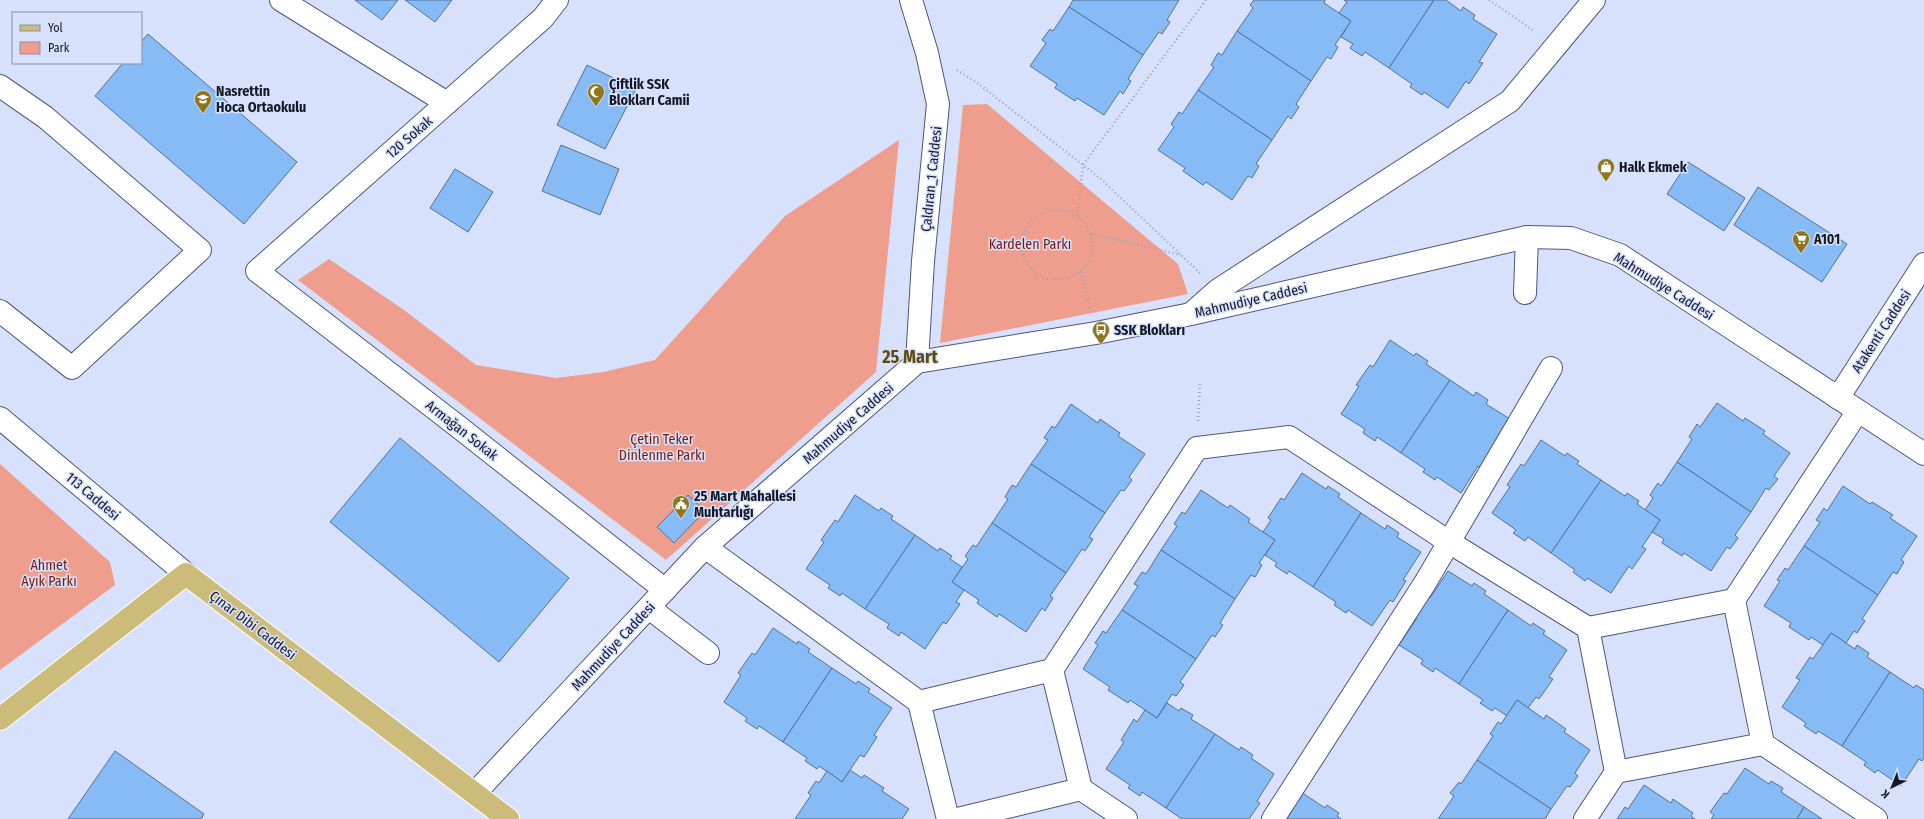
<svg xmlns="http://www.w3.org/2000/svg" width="1924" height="819" font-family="'Fira Sans Condensed',sans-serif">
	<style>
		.green { fill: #ef9e8e }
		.building { fill: #86bbf6; stroke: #537193 }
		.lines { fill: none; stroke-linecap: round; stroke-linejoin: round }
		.minor-casing { stroke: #4d577e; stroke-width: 24 }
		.major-casing { stroke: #fff; stroke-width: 24 }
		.path { stroke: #9ba2ba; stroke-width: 2.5; stroke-dasharray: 1 3; stroke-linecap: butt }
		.minor { stroke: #fff; stroke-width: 22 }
		.major { stroke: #cdbb7a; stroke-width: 22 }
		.labels { text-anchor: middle; stroke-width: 3; stroke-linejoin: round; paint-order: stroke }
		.poi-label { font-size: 14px; font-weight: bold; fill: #141828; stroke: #d8e1fc; text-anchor: start }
		.street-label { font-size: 14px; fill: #141828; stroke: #d8e1fc }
		.park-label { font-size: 14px; fill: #771808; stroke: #d8e1fc }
		.district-label { font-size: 18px; font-weight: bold; fill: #5d4c0d; stroke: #d8e1fc }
	</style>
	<rect width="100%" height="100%" fill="#d8e1fc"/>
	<!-- green -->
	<g class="green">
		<path d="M987 104 1178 264 1188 294 940 343 963 105Z"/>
		<path d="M899 140 876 372 666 560 298 280 329 259 404 310 476 365 556 378 603 372 655 360 785 216Z"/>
		<path d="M0 464 110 562 115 585 0 670Z"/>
	</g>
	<!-- building -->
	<g class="building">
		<path d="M355 0H398L382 20Z"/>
		<path d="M405 0H452L435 22Z"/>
		<path d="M1073 0H1179L1167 20 1170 22 1162 34 1159 32 1143 55 1069 7Z"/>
		<path d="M1254 0H1325L1324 3 1351 21 1335 45 1338 47 1331 59 1327 57 1311 81 1237 31 1253 8 1250 5Z"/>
		<path d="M1344 0H1434L1389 68 1365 52 1362 56 1350 48 1353 44 1341 37 1351 21 1339 13 1347 2Z"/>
		<path d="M1434 0H1446L1461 11 1463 7 1475 15 1473 19 1497 34 1479 62 1483 63 1469 84 1466 81 1448 108 1424 92 1422 95 1410 87 1412 84 1389 68Z"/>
		<path d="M1069 7 1143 55 1128 79 1131 81 1123 94 1120 91 1104 115 1077 98 1075 101 1055 88 1057 84 1030 66 1046 43 1042 40 1050 29 1053 31Z"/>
		<path d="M1237 31 1311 81 1296 104 1299 107 1291 119 1288 116 1272 140 1198 90 1214 67 1211 65 1218 53 1222 55Z"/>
		<path d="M148 34 297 162 244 224 95 96 123 63H141V42Z"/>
		<path d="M587 65 636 89 605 149 557 125Z"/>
		<path d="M1198 90 1272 140 1256 164 1259 166 1252 178 1248 176 1232 200 1206 182 1203 185 1183 171 1185 168 1158 150 1174 127 1171 124 1179 112 1182 114Z"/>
		<path d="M561 145 619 169 600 215 542 191Z"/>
		<path d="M1688 162 1745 198 1724 231 1667 194Z"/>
		<path d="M455 169 493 192 468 232 430 208Z"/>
		<path d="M1758 187 1847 244 1822 282 1734 225Z"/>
		<path d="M1390 340 1414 356 1416 353 1428 361 1426 364 1450 380 1401 453 1377 437 1375 441 1363 433 1365 429 1341 414 1359 386 1356 385 1370 365 1373 367Z"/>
		<path d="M1450 380 1474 396 1476 392 1488 400 1486 404 1510 419 1492 446 1495 448 1482 468 1478 466 1461 493 1437 477 1435 480 1423 472 1425 469 1401 453Z"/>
		<path d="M1717 403 1743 421 1745 418 1765 431 1763 434 1790 453 1774 476 1778 479 1769 490 1766 488 1751 512 1677 462 1692 439 1689 437 1697 424 1700 427Z"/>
		<path d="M1071 404 1098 423 1100 419 1120 433 1118 436 1145 454 1129 477 1132 480 1124 491 1121 490 1105 513 1031 464 1048 440 1044 438 1052 426 1055 428Z"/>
		<path d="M400 438 569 578 499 662 330 522Z"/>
		<path d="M1541 440 1565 456 1567 453 1579 461 1577 464 1601 480 1551 553 1528 537 1525 541 1513 533 1516 530 1492 513 1510 487 1507 485 1521 464 1524 466Z"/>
		<path d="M1677 462 1751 512 1735 535 1738 538 1730 549 1727 547 1711 571 1684 553 1682 556 1662 543 1664 539 1652 532 1660 520 1645 510 1653 498 1650 495 1658 483 1661 486Z"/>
		<path d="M1031 464 1105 513 1089 537 1093 539 1085 551 1082 549 1066 573 992 523 1008 499 1005 497 1012 485 1016 487Z"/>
		<path d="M1302 473 1326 489 1328 486 1340 494 1338 497 1361 513 1313 587 1289 571 1287 574 1275 566 1277 563 1265 555 1275 540 1263 532 1271 520 1268 518 1281 498 1284 500Z"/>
		<path d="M1601 480 1625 496 1627 493 1639 501 1637 504 1660 520 1642 547 1646 549 1632 569 1629 566 1611 593 1587 578 1585 581 1573 572 1575 570 1551 553Z"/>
		<path d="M1843 486 1870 504 1872 502 1893 515 1890 518 1917 536 1901 560 1904 562 1897 574 1893 572 1878 595 1804 546 1820 522 1816 520 1824 508 1827 511Z"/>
		<path d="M1201 490 1228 508 1230 505 1250 519 1248 522 1275 540 1259 563 1262 565 1255 577 1251 575 1235 599 1161 550 1177 526 1174 524 1182 512 1185 514Z"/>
		<path d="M688 495 705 511 674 543 657 527Z"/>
		<path d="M855 495 879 511 881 508 893 516 891 519 915 535 865 609 842 593 840 596 828 588 830 585 806 569 824 542 821 540 835 520 838 522Z"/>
		<path d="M1361 513 1385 529 1387 525 1399 533 1397 537 1421 552 1403 580 1406 581 1393 602 1390 600 1372 626 1348 610 1346 613 1334 605 1336 602 1313 587Z"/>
		<path d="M992 523 1066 573 1050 596 1053 598 1045 611 1042 608 1026 632 999 614 997 617 977 603 979 600 952 582 968 559 965 556 973 545 976 547Z"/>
		<path d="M915 535 938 551 940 548 952 556 950 559 962 567 952 582 964 590 956 602 960 604 946 624 943 622 925 649 901 632 899 636 887 628 889 624 865 609Z"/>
		<path d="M1804 546 1878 595 1862 619 1865 621 1857 633 1854 631 1846 643 1831 633 1823 645 1811 637 1809 640 1789 627 1791 623 1764 606 1780 581 1777 580 1785 568 1788 570Z"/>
		<path d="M1161 550 1235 599 1220 623 1223 625 1215 637 1212 635 1196 659 1122 610 1138 586 1134 584 1142 572 1146 574Z"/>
		<path d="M1448 571 1472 586 1474 583 1486 591 1484 594 1508 610 1459 684 1435 668 1433 672 1421 664 1423 660 1399 645 1417 618 1414 616 1427 596 1430 598Z"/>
		<path d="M1122 610 1196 659 1180 682 1184 685 1176 696 1172 694 1157 718 1130 700 1128 703 1108 690 1110 687 1083 669 1098 645 1095 643 1103 631 1106 633Z"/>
		<path d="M1508 610 1531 626 1533 623 1545 631 1543 634 1567 650 1549 677 1553 679 1539 699 1536 697 1528 708 1517 700 1507 716 1495 708 1492 711 1480 703 1483 700 1459 684Z"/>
		<path d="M773 628 797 644 798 641 810 649 808 652 832 668 783 742 759 726 757 729 745 721 747 718 724 702 741 675 738 673 752 653 755 655Z"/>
		<path d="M1831 633 1855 649 1857 645 1869 653 1867 657 1890 672 1842 746 1818 731 1816 734 1804 726 1806 723 1782 707 1800 680 1796 678 1810 657 1813 659Z"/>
		<path d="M832 668 856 684 858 681 870 689 868 692 892 708 874 735 877 737 864 757 860 755 842 782 819 766 817 769 805 761 807 758 783 742Z"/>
		<path d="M1890 672 1914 688 1916 685 1924 690V758L1922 761 1919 759 1901 786 1878 770 1875 773 1864 765 1866 762 1842 746Z"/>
		<path d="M1517 700 1544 719 1546 715 1566 729 1564 732 1590 750 1575 773 1578 776 1570 787 1567 786 1551 809 1477 760 1493 736 1490 734 1498 722 1501 724Z"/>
		<path d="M1167 703 1179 711 1181 708 1193 715 1191 719 1215 734 1166 808 1142 792 1140 796 1128 788 1130 785 1106 769 1124 742 1121 740 1134 719 1137 722 1145 710 1157 718Z"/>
		<path d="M1215 734 1239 750 1241 747 1253 755 1251 758 1274 774 1257 801 1260 803 1249 819H1182L1166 808Z"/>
		<path d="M115 751 204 814 201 819H68Z"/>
		<path d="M1477 760 1551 809 1545 819H1438L1454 796 1450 793 1459 782 1461 784Z"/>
		<path d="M1745 768 1769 784 1771 781 1783 788 1781 792 1804 807 1797 819H1711L1714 815 1710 812 1724 793 1727 794Z"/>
		<path d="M850 770 862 778 864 775 884 788 882 791 909 809 902 819H795L811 795 808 793 816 781 819 783 827 771 842 782Z"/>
		<path d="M1644 785 1671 803 1673 799 1693 813 1691 816 1695 819H1617L1625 807 1628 809Z"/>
		<path d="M1301 792 1325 808 1327 805 1339 813 1337 816 1341 819H1279Z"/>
		<path d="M1804 807 1822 819H1797Z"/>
	</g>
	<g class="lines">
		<defs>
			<g id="minor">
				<path d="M281 0 447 103"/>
				<path d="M557 0 543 18 257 271 460 428 665 590"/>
				<path d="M911 0 927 53 938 104 923 261 917 362"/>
				<path d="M0 86 45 117 200 250 72 368 0 311"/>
				<path d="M1525 293 1527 237"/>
				<path d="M1192 313 1218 290 1510 101 1594 0"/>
				<path d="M1838 398 1924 264"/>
				<path d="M0 418 186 574"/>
				<path d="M705 547 919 702"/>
				<path d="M649 608 708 653"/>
				<path d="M1052 670 1081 789"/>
				<path d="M1763 744 1876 819"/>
				<path d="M1616 772 1588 628 1734 600"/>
				<path d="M475 793 705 547 917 362 1096 333 1191 314 1527 237 1571 238 1620 255 1924 454"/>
				<path d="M948 819 919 702 1052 670 1197 448 1289 437 1449 542 1588 628"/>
				<path d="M958 819 1081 789 1126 819"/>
				<path d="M1273 819 1425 583 1551 368"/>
				<path d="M1585 819 1616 772 1763 744 1734 600 1858 411"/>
			</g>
			<path id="major" d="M0 719 186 574 508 819"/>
		</defs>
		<!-- minor casing -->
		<use href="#minor" class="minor-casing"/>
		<!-- major casing -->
		<use href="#major" class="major-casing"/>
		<!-- path -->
		<g class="path">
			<path d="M1489 0 1534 31"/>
			<path d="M957 70 976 82 1101 179 1200 273"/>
			<circle cx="1057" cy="245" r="35"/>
			<path d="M1077 216 1083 165 1206 0"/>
			<path d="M1091 233 1181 255"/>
			<path d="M1081 272 1090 309"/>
			<path d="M1198 421 1200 384"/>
		</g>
		<!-- minor -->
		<use href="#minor" class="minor"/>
		<!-- major -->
		<use href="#major" class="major"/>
	</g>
	<!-- icons -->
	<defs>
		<symbol id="mosque-pin" viewBox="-11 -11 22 30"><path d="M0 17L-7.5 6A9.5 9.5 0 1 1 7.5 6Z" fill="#8f761b" stroke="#d8e1fc"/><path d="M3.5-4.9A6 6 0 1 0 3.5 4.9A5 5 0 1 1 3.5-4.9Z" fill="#fff"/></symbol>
		<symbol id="school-pin" viewBox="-11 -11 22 30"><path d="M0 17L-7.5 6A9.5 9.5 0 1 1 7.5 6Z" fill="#8f761b" stroke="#d8e1fc"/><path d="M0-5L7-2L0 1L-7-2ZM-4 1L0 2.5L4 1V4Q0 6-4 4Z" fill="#fff"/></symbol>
		<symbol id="shop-pin" viewBox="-11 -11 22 30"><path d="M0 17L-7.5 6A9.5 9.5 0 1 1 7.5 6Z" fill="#8f761b" stroke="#d8e1fc"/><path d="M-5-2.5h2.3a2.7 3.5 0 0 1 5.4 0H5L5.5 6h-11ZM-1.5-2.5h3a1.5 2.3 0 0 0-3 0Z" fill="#fff"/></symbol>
		<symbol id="supermarket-pin" viewBox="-11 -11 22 30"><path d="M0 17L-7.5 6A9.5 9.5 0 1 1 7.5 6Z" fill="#8f761b" stroke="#d8e1fc"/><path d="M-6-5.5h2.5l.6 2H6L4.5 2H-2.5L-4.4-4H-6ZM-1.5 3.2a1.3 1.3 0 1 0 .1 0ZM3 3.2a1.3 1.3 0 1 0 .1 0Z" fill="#fff"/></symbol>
		<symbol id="bus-pin" viewBox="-11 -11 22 30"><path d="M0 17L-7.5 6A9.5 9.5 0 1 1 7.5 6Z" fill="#8f761b" stroke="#d8e1fc"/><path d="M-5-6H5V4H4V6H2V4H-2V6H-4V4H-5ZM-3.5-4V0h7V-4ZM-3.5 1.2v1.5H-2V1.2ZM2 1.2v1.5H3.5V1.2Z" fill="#fff"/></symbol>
		<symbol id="civic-pin" viewBox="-11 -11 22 30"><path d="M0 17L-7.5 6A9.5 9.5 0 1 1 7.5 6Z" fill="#8f761b" stroke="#d8e1fc"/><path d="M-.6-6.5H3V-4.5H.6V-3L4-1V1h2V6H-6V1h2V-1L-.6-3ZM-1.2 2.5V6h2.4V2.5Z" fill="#fff"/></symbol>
	</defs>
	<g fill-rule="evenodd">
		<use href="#mosque-pin" x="586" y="82" width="20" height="27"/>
		<use href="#school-pin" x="193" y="89" width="20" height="27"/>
		<use href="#shop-pin" x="1596" y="157" width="20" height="27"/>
		<use href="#supermarket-pin" x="1791" y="229" width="20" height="27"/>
		<use href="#bus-pin" x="1091" y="320" width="20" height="27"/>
		<use href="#civic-pin" x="671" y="494" width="20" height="27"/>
	</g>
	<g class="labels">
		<!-- poi labels -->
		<g class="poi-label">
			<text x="609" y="89">Çiftlik SSK<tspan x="609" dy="16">Blokları Camii</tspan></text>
			<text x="216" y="96">Nasrettin<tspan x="216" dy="16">Hoca Ortaokulu</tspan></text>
			<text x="1619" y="172">Halk Ekmek</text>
			<text x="1814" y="244">A101</text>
			<text x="1114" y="335">SSK Blokları</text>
			<text x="694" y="501">25 Mart Mahallesi<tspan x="694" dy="16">Muhtarlığı</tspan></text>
		</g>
		<!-- street labels -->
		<g class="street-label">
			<text transform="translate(409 137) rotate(-41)" y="5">120 Sokak</text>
			<text transform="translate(931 179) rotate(-84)" y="5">Çaldıran_1 Caddesi</text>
			<text transform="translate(1664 286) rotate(32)" y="5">Mahmudiye Caddesi</text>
			<text transform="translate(1251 300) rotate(-13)" y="5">Mahmudiye Caddesi</text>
			<text transform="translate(1881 331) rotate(-57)" y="5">Atakenti Caddesi</text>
			<text transform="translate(848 423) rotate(-41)" y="5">Mahmudiye Caddesi</text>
			<text transform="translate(462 430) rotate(38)" y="5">Armağan Sokak</text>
			<text transform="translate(93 496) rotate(40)" y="5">113 Caddesi</text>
			<text transform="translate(253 625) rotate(37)" y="5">Çınar Dibi Caddesi</text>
			<text transform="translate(613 646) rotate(-47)" y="5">Mahmudiye Caddesi</text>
		</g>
		<!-- park labels -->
		<g class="park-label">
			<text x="1030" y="249">Kardelen Parkı</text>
			<text x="662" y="444">Çetin Teker<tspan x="662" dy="16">Dinlenme Parkı</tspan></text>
			<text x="49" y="570">Ahmet<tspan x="49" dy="16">Ayık Parkı</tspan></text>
		</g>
		<!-- district labels -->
		<g class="district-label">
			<text x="910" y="363">25 Mart</text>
		</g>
	</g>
	<!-- legend -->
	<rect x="12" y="12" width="130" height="52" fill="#d8e1fc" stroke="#8a91a7"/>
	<rect x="20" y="25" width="20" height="6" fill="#cdbb7a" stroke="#8a91a7"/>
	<text x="48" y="32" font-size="12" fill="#141828">Yol</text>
	<rect x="20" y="42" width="20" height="12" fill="#ef9e8e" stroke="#8a91a7"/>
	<text x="48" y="52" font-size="12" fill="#141828">Park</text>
	<!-- north arrow -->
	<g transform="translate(1892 787) rotate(223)" stroke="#d8e1fc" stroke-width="3" paint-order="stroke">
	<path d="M0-3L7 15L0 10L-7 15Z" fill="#141828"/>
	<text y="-6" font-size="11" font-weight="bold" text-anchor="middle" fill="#141828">K</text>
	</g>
</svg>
